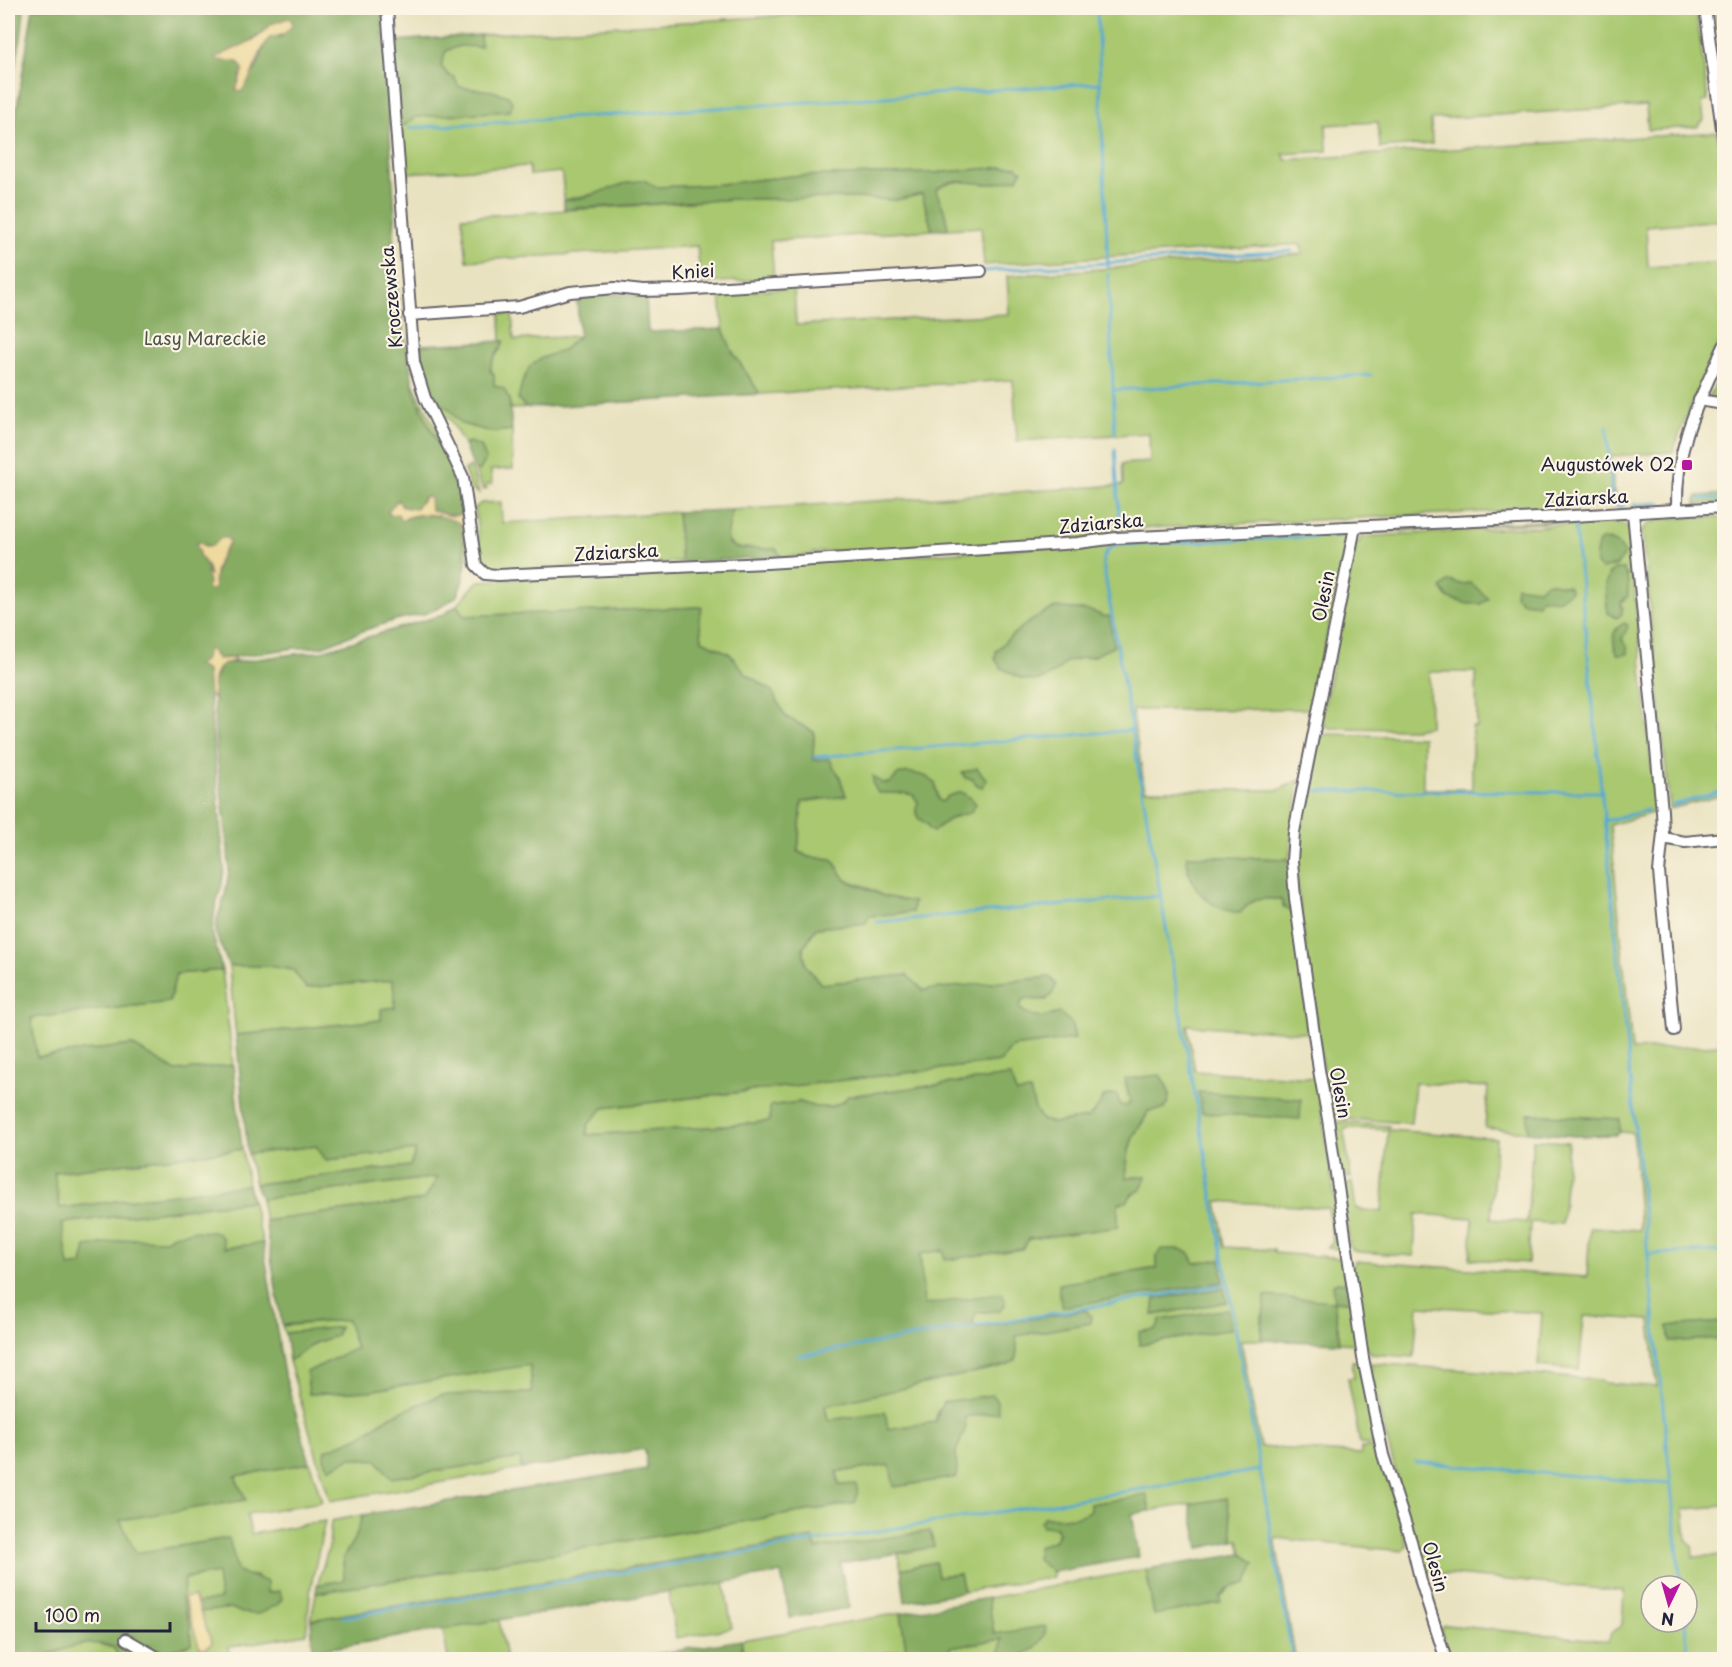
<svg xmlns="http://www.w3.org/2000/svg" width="1732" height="1667" font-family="'Playpen Sans',sans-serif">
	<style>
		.green { fill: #a9c870; stroke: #667556; stroke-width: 1.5; fill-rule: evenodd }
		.forest { fill: #86ac62; stroke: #54674e; stroke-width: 1.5; fill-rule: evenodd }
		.sand { fill: #eeda9e; stroke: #887e6c; stroke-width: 1.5 }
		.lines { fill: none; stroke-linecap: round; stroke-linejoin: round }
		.stream { stroke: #55a8d0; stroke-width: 3 }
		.minor-casing { stroke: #68656a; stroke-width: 14 }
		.minor { stroke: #fff; stroke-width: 10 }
		.poi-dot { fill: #b5179e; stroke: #fcf5e5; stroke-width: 2 }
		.labels { text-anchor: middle; stroke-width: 4.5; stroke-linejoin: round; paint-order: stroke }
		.street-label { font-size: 18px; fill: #22223b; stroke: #fcf5e5 }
		.park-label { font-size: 18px; fill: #4a544b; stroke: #fcf5e5 }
		.poi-label { font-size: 18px; fill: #22223b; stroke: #fcf5e5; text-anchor: end }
	</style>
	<rect width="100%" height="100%" fill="#fcf5e5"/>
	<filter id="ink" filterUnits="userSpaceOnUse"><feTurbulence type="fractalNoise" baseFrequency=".0167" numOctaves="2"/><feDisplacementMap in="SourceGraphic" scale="12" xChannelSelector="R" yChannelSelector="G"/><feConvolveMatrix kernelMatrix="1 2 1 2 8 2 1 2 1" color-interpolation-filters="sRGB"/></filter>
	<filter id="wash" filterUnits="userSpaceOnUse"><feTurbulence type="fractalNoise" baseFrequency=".008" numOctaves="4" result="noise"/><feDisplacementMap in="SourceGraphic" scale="24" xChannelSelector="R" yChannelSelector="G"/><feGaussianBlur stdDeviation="1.35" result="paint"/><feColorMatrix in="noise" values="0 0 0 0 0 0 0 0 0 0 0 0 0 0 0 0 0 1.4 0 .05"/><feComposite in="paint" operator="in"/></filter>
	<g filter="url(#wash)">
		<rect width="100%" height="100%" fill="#e9e2c0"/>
		<!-- green -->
		<g class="green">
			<path d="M903 8H1696L1708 101 1702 102 1704 120 1697 127 1648 130 1646 106 1431 119 1432 144 1380 148 1378 122 1326 125 1327 151 1283 154 1286 160 1717 132 1724 196V220L1646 226 1648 267 1724 262V306H1722L1721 312 1724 314C1724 348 1703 378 1689 409 1683 423 1678 438 1673 452L1611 456 1615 504 1604 506 1147 528 1090 535V538L1068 540 837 553 834 551 813 553 812 555 782 557 776 549 737 548 729 543 727 537 732 510 1123 485 1122 464 1150 462 1149 433 1017 441 1013 380 760 394 732 351 723 329 720 293 794 288 796 325 1009 314 1007 276 1302 254 1301 244 984 265 981 227 948 229 945 213 936 191C950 177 972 182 990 184L1016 166 933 173 792 176 712 185 656 187 603 192 564 200 562 175 560 172 530 175 529 166 406 173 403 170 397 126H403L416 117 510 110 471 90 459 87 454 77 448 76 441 66 445 51 459 46H481L480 35Z"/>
			<path d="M1715 8H1724V30L1718 28Z"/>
			<path d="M922 194 932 230 771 241 774 279 701 283 697 246 467 261 462 217 736 199 854 198 896 200Z"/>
			<path d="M512 313 514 340 579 336 563 350 542 358 518 398 526 408 511 409 509 399 494 385V375L490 367 495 354 501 349 503 341H501L500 314Z"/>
			<path d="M421 345 422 373 435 400 449 409 462 424 492 432 512 430 513 469 491 470 492 484H486L487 489 483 490 475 470H480L486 459 481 446 469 442 464 445 450 419 438 414 421 379 416 349Z"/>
			<path d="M1724 365V400L1709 398Z"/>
			<path d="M412 381 457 472 470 558H465L463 521 461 515 458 488 454 472 429 425 414 391Z"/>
			<path d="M471 467 479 493 471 489 464 470Z"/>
			<path d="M1724 494V503L1696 504 1697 496Z"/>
			<path d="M501 502 502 523 677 512 681 562 500 571V569L486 566 481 559 475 508 481 503Z"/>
			<path d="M1623 517 1629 521 1610 519 1374 532 1372 530Z"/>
			<path d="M1701 517 1724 518V795L1670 809 1642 530C1655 515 1682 518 1701 517Z"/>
			<path d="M1610 522 1628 526 1656 812 1610 825 1632 1050 1720 1045 1719 1039 1724 1038V1322L1668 1326 1670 1342 1724 1338V1506L1684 1509 1687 1540 1692 1545 1693 1557 1724 1555V1659H1450L1441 1632 1443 1626 1446 1625 1608 1641 1612 1633 1622 1625 1624 1591 1423 1572 1380 1414 1370 1363 1600 1380 1605 1383 1657 1387 1650 1320 1584 1316 1579 1370 1538 1366 1542 1313 1418 1306 1414 1357 1371 1354 1366 1348 1353 1266 1355 1261 1587 1277 1590 1227 1640 1230 1633 1133 1620 1132 1619 1119 1529 1114 1528 1132 1485 1128 1488 1087 1415 1083 1411 1123 1344 1119 1335 1116 1328 1109 1297 883 1295 849 1318 739 1327 734 1423 737V789H1472V727H1477L1476 672H1429L1430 726 1415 729 1330 728 1326 726 1322 718 1356 543H1359L1361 537ZM1609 540 1620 546 1596 562 1598 556ZM1609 573 1627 574 1628 589 1625 600 1621 602 1623 610 1606 586ZM1651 1586H1687V1622H1651Z"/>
			<path d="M1342 532 1346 535V542L1312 709 1132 710 1145 790H1279L1299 780 1289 859 1187 856V872L1240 913C1254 897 1260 898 1281 899L1293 912 1310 1033 1187 1025 1195 1071 1316 1078 1318 1086 1342 1249 1327 1248 1333 1242 1328 1208 1217 1201 1225 1247 1274 1250V1253L1343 1258 1346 1283 1337 1282 1334 1301 1350 1302 1358 1344 1340 1343 1334 1301 1262 1315 1261 1340H1241L1260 1447 1361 1454V1448H1376L1380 1451 1407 1546 1402 1551 1275 1538 1295 1656 1329 1659H1011L1034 1648 994 1634 988 1598 1146 1569 1154 1615 1220 1598 1255 1563 1242 1554 1239 1540 1234 1541 1226 1498 1150 1511 1147 1496 1090 1510C1078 1521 1059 1517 1044 1517L1057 1527 1059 1532 1055 1540 1038 1547 1044 1564 1053 1572V1577L964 1592 960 1574 938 1576 935 1562 901 1569 898 1554 934 1547 930 1531 816 1549 813 1538 311 1620 316 1593 854 1503 839 1485 837 1472 891 1465 895 1487 956 1477 938 1411 935 1422 888 1429 885 1413 828 1420 825 1406 1007 1365 1017 1348 1015 1336 1090 1323 1086 1310 974 1328 973 1321 976 1312H989L923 1305 920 1253 943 1250 945 1260 1029 1239 1118 1227V1203L1141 1190 1146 1176 1126 1178C1127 1164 1128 1149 1134 1136 1138 1127 1145 1122 1148 1111L1163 1109 1125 1079 1130 1102 1127 1106H1099L1088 1118 1053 1123 1042 1120 1035 1109 1030 1091 1016 1093 1010 1076 848 1096 843 1102 830 1107H815L800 1102 771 1106 770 1121 725 1126 586 1135 588 1125 603 1108 1000 1062 1011 1047 1075 1038 1071 1023 1043 1017H1031L1019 1008 1023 999 1047 1000 1049 977 923 990 907 975 821 984 806 966 803 948 816 928 865 923 869 916 911 912 865 886 846 880 832 859 808 857 798 851 802 801 846 796 838 773 813 760 814 732 786 717 771 690 746 674 730 654 702 640 699 617 701 607 464 616 457 605 478 581 650 572 1116 542ZM1092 611 1104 617 1094 656 1067 661ZM1157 1256 1193 1259 1194 1263 1060 1284 1158 1268ZM1155 1299 1227 1302 1154 1315ZM1157 1329H1231L1140 1345Z"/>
			<path d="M229 966H268L294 970 306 988 393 980 395 1007 381 1020 236 1035Z"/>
			<path d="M222 970 233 1065 176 1071 132 1045 37 1057 31 1018 169 1002 176 974Z"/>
			<path d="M1338 1122 1389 1126V1130L1496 1138 1491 1219 1527 1222 1533 1140 1568 1142 1562 1224 1530 1222 1528 1263 1470 1259 1473 1218 1416 1214 1414 1256 1360 1252 1353 1250 1350 1246 1342 1188 1352 1182 1356 1209 1382 1212 1388 1130 1347 1128 1344 1131 1351 1178C1333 1175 1335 1144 1333 1129L1334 1124Z"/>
			<path d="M316 1146 326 1160 416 1150 410 1166 255 1184 248 1154Z"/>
			<path d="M242 1149 248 1185 60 1208 54 1172Z"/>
			<path d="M438 1177 425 1200 265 1221 261 1199Z"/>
			<path d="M252 1201 263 1243 223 1248 174 1235 165 1240 130 1239 86 1247 82 1265 69 1267 62 1223Z"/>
			<path d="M347 1320 356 1348 307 1372 309 1394 368 1391 530 1364 532 1393 441 1395 391 1416 359 1437 326 1450 351 1458 377 1460 391 1478 520 1458 522 1469 330 1501 289 1361 315 1343 336 1336 339 1328 285 1333 282 1326Z"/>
			<path d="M1352 1361H1359L1376 1441 1372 1445 1360 1444 1348 1378H1354Z"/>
			<path d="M310 1463 322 1502 247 1514 251 1534 325 1521 311 1586 306 1634 228 1647 231 1659H177L155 1651 190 1626 182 1599 185 1579 217 1573 220 1599 199 1612 231 1608 242 1613 280 1591 267 1593 258 1576 244 1575 237 1570 228 1538 135 1553 119 1520 245 1500 235 1476Z"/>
			<path d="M363 1515 356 1536 343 1558 344 1580 317 1585 329 1547 331 1521Z"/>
			<path d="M724 1582 732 1628 676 1638 668 1591Z"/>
			<path d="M901 1613 906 1650 847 1659H744L741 1640Z"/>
			<path d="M499 1620 506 1659H448L443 1629Z"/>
			<path d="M1003 1639 999 1659 945 1660 950 1647Z"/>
			<path d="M94 1643 114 1648 119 1659 41 1660V1657L57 1653 70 1646Z"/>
		</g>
		<!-- forest -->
		<g class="forest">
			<path d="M8 8H24L21 38 8 98Z"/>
			<path d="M33 8H382L395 216 392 261 397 273 398 292 414 391 429 426 453 472 458 488 461 515H448L431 510 430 506 424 497 415 509 402 507 398 500 388 512 389 515 398 513 405 519C423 512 445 515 461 524L466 563 463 580 457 596 439 608 424 614 399 619 365 630 321 647 295 648 218 659 212 651 203 667 207 670 224 868 222 884 215 908 212 933 222 970 176 974 169 1002 31 1018 37 1057 132 1045 176 1071 233 1065 242 1149 54 1172 60 1208 248 1185 252 1201 62 1223 69 1267 82 1265 86 1247 130 1239 165 1240 174 1235 193 1231 217 1232 223 1239 224 1248 263 1243 283 1369 310 1463 235 1476 246 1500 120 1520 136 1553 229 1538 237 1570C246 1577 257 1576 267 1582V1593L280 1591 282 1599 277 1605 259 1614 242 1613 231 1608 199 1612 197 1603 220 1599 217 1573 185 1578 182 1599 190 1626 191 1644C160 1657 152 1650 124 1636L125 1645 154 1659H119L114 1648C89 1637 65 1649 41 1657V1659L8 1660V148L15 128 16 114ZM271 24 284 32 281 37H270C261 49 262 57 256 68 251 76 242 83 236 90L243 69 238 62 216 58C236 48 256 41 271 24ZM221 538 229 543C220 555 215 569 214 583L209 585C209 572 208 565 199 555L201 545 212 546Z"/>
			<path d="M480 35 481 47 459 46 446 51 441 66 448 75 454 77 459 87 492 91 508 96 512 102 510 111 416 117 403 126H397L393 41Z"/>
			<path d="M1016 166 1022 171 1018 179C1009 180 999 183 990 184 971 184 950 175 936 191L945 213 948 229 932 230 922 194 896 200 854 198 736 199 564 209V200L586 197 626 183 644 180 656 187 712 185 792 176 933 173Z"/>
			<path d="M613 294 646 297 648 332 723 329 732 351 760 394 526 408 518 399 522 383 530 366 542 358 563 350 579 336 577 296Z"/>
			<path d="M504 341C500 352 491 358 490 371L494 375V385L504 389 509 399 512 430 493 432 462 424 449 409 436 400 422 373 421 345Z"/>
			<path d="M469 442 481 446 486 459 480 470H475L464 445Z"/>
			<path d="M732 510 727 537 729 544 737 548 776 549 782 557 681 562 677 512Z"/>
			<path d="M1601 540C1611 540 1621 544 1625 554L1617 565 1602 569C1600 568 1596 566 1596 563 1595 557 1597 544 1601 540Z"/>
			<path d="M1614 569H1623C1629 577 1629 587 1628 596L1621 602 1622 614 1616 618 1608 613C1606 599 1602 578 1614 569Z"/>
			<path d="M1449 581 1461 584 1471 583 1488 598 1481 604H1468L1448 598 1441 588Z"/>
			<path d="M1548 582 1568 586 1571 591 1558 600 1541 598 1538 604 1523 602 1515 596 1516 586 1538 589Z"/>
			<path d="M457 605 464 616 702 607 699 617 702 640 730 654 746 674 771 690 786 717 814 732 813 760 830 759 833 767 838 773 846 796 802 802 798 851 808 857 832 859 846 880 884 896 914 902 912 912 869 916 866 923 816 928 803 948 806 966 821 984 907 975 923 990 1050 977 1056 985C1051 1004 1040 999 1023 999L1019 1008C1035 1021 1040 1018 1060 1013L1071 1023 1075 1039 1012 1047 1000 1062 603 1108 588 1125 587 1135 725 1126 770 1121V1106L800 1102 815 1107H830L843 1102 848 1096 1010 1076 1016 1093 1030 1091 1035 1109 1042 1120 1053 1123 1088 1118 1099 1106 1104 1096 1117 1094 1120 1105 1127 1106 1130 1102 1125 1079 1160 1075C1168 1087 1174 1096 1164 1109L1148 1111C1145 1121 1140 1125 1135 1133 1128 1146 1127 1163 1126 1178L1146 1176 1141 1190 1132 1194 1127 1202 1118 1203V1227L1029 1239 1023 1249 945 1260 943 1250 920 1254 924 1305 1001 1293 1005 1299V1305L999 1311 976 1312 973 1321 974 1328 1086 1310 1091 1317 1090 1323 1016 1336 1017 1348 1016 1360 1007 1365 825 1406 828 1420 885 1412 888 1429 935 1422 943 1402 992 1395 997 1401 998 1412 965 1417 966 1427 956 1452 957 1477 894 1487 890 1465 837 1472 839 1485 856 1484 858 1494 855 1503 316 1593 317 1585 344 1580 343 1558 356 1536 363 1515 647 1469 645 1449 522 1469 520 1458 391 1478 377 1460 351 1458 329 1469 324 1458 326 1450 359 1437 391 1416 441 1395 532 1393 530 1365 368 1391 309 1394 307 1372 356 1348 347 1320 282 1325 265 1221 424 1200 438 1177 261 1199 255 1184 410 1166 416 1150 326 1160 316 1146 248 1154 236 1035 381 1020V1009L395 1007 393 980 306 988 293 970 268 966H229L216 934 217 920 225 895 229 870 228 848 216 745 213 684 218 670 223 664 294 654 319 652 425 620 442 615Z"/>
			<path d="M1056 607 1092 611 1104 617 1109 616 1114 646 1094 656 1067 661 1056 672 1043 679 1034 681 1022 679 1001 668 995 659 996 651C1013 632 1032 618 1056 607Z"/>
			<path d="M1625 623 1628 626 1622 640 1627 646 1628 654 1618 655C1612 644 1610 628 1625 623Z"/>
			<path d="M977 768 987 780 982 787 977 785 972 779 965 778 962 773Z"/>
			<path d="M907 772 925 776 935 783 938 799 942 802 948 796 961 792 971 798 976 804 970 813C951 817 946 820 933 832L928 828 927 824 918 818 916 809 918 802 913 795 903 793H878L873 784V776L881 783H890L898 775Z"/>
			<path d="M1187 856 1289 859 1293 912 1284 908 1281 899C1260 898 1254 897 1240 913 1208 909 1188 888 1187 856Z"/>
			<path d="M1198 1092 1301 1099 1300 1119 1202 1113Z"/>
			<path d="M1528 1114 1620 1119V1132L1616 1135 1576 1136 1528 1132Z"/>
			<path d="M1161 1249H1179L1189 1252 1195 1263 1221 1259 1223 1282 1062 1307 1059 1291V1284L1157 1268V1256Z"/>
			<path d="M1337 1282 1346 1283 1350 1302 1334 1301 1340 1343 1261 1340 1265 1296 1334 1301 1332 1285Z"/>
			<path d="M1224 1288 1227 1302 1153 1315 1155 1299Z"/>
			<path d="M1228 1309 1231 1329 1140 1345 1139 1332 1157 1329 1160 1320Z"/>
			<path d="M1724 1322V1338L1670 1342 1668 1326Z"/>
			<path d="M339 1327 336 1336 314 1343 289 1361 285 1333Z"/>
			<path d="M1147 1495 1150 1511 1132 1514 1139 1557 1053 1572 1037 1560 1038 1547 1055 1540 1059 1532 1056 1527 1042 1526 1040 1522 1044 1517C1058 1517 1078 1521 1090 1510V1504Z"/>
			<path d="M1227 1498 1234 1541 1199 1548 1190 1504Z"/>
			<path d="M930 1531 934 1547 840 1563 849 1608 790 1618 781 1573 313 1651 311 1620 813 1538 816 1549Z"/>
			<path d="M1242 1554 1255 1563 1247 1583 1229 1588 1220 1598 1221 1603 1154 1615 1146 1569Z"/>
			<path d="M935 1562 938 1576 960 1574 964 1592 905 1602 901 1569Z"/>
			<path d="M988 1598 994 1634 1046 1626C1045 1648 1019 1660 999 1659L1002 1639 950 1647 945 1659H875L874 1655 906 1650 901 1613Z"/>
			<path d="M741 1640 744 1659H625Z"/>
		</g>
		<!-- sand -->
		<g class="sand">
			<path d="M289 18 293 23C288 33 281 37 270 37 256 54 255 76 241 92L236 90 243 69 238 62 218 60 215 58 255 39 262 34 271 24Z"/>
			<path d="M426 496 430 498 431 510C442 514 452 518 462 514L464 515 465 544 464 546 461 524C444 515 418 509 401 521L398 514 389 515V510L398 500 402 507 415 509Z"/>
			<path d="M221 538H228L229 543C220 556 212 573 215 588L210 591 207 587 209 582 206 573 210 575C209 567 204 561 199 555V552L196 544 199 542 205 546H212Z"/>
			<path d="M209 648 218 659 233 658 236 660C232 662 226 663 222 665 213 672 213 686 214 695L212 697 209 695 207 671 197 665 204 661Z"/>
			<path d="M194 1596 212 1643 204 1649 199 1646 184 1598Z"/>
		</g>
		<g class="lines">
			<!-- stream -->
			<g class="stream">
				<path d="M1097 8 1108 268"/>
				<path d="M409 128 1100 83"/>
				<path d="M983 271 1292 251"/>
				<path d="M1108 274 1115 434"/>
				<path d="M1113 390 1371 375"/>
				<path d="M1607 426 1612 505 1623 506"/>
				<path d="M1115 449 1120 530"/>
				<path d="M1699 499 1724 498"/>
				<path d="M1634 505 1661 503"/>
				<path d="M1575 527 1681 1586"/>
				<path d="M815 757 1132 730"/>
				<path d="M1318 791 1602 792"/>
				<path d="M1673 805 1724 791"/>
				<path d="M1605 821 1648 810"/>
				<path d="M877 922 1160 896"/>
				<path d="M1648 1254 1724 1251"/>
				<path d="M798 1356 1228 1284"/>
				<path d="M1415 1462 1671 1484"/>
				<path d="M343 1617 1260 1470"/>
				<path d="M1685 1622 1688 1660"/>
				<path d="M1293 1660 1103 564 1105 554 1111 547 1119 545 1339 536"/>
			</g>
		</g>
	</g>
	<g filter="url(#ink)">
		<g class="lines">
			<defs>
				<g id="minor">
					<path d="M387 8 414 362 425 398 463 477 476 565 485 574 498 575 767 563 1078 543 1117 538 1539 518 1724 507"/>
					<path d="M1705 8 1724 143"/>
					<path d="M409 315 519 307 570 292 615 288 643 291 679 290 981 271"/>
					<path d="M1699 400 1724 404"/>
					<path d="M1677 510C1675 444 1698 403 1724 346"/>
					<path d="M1633 513 1662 811 1663 833 1659 872 1674 1030"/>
					<path d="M1355 527 1294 832 1292 861 1295 898 1319 1070 1328 1119 1363 1358 1383 1455 1411 1541 1421 1582 1446 1660"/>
					<path d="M1663 838 1685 842 1724 838"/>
					<path d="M126 1639 162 1660"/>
				</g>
			</defs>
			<!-- minor casing -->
			<use href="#minor" class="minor-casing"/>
			<!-- minor -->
			<use href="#minor" class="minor"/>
		</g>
	</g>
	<!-- markers -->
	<rect class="poi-dot" x="1681" y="459" width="12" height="12" rx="3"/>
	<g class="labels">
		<!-- street labels -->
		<g class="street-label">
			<text transform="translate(693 272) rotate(-3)" y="6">Kniei</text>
			<text transform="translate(392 297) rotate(-95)" y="6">Kroczewska</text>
			<text transform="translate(1586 499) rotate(-3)" y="6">Zdziarska</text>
			<text transform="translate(1101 524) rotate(-5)" y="6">Zdziarska</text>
			<text transform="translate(616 553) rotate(-3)" y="6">Zdziarska</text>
			<text transform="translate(1324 596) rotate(-79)" y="6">Olesin</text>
			<text transform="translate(1340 1093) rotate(80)" y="6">Olesin</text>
			<text transform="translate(1435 1567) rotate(74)" y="6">Olesin</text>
		</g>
		<!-- park labels -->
		<g class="park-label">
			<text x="205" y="345">Lasy Mareckie</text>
		</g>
		<!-- poi labels -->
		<g class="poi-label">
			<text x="1675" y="471">Augustówek 02</text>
		</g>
	</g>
	<!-- margin -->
	<rect width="1732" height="1667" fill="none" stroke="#fcf5e5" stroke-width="30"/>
	<!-- north arrow -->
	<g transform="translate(1669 1604) rotate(185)"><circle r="28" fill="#fcf5e5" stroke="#a5a1a1" stroke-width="1.5"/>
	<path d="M0-4.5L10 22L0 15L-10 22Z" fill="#b5179e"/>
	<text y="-9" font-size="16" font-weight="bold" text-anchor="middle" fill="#22223b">N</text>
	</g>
	<!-- scale -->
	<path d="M36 1622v9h134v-9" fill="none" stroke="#22223b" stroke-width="3"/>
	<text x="45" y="1622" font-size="18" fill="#22223b" stroke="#fcf5e5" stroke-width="4.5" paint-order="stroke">100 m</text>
</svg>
